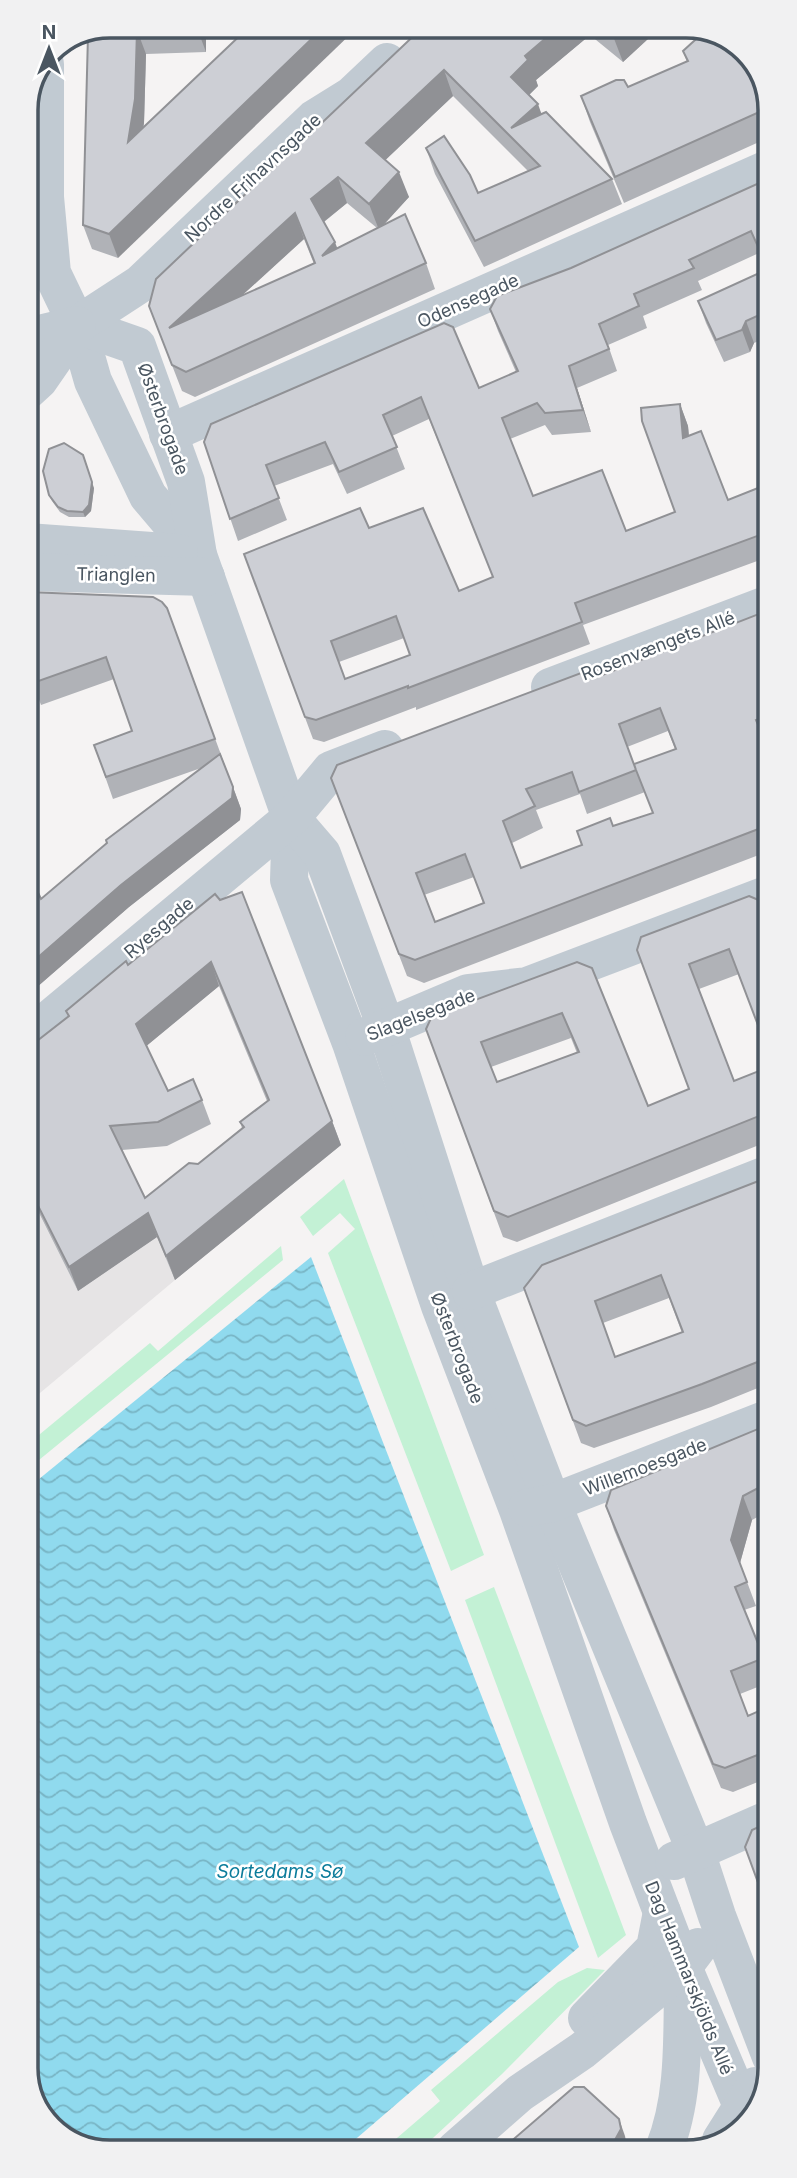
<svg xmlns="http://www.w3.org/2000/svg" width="797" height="2178" font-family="Inter,sans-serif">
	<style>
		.education { fill: #e6e4e5 }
		.park { fill: #c3f1d5 }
		.water { fill: url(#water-waves) }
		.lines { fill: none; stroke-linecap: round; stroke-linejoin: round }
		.minor { stroke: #c1cad2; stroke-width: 38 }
		.wall { fill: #b0b2b7; fill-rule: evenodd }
		.shaded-wall { fill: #909195 }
		.building { fill: #cdcfd5; stroke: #909195; stroke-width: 2; fill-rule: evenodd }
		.labels { text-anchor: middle; stroke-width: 5; stroke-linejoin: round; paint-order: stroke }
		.street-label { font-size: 18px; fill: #4a5661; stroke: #fff }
		.water-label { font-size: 19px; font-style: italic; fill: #0c7c9b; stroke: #fff }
		.rim { fill: none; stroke: #4a5661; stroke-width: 3.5 }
	</style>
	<defs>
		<pattern id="water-waves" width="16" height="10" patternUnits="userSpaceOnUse" patternTransform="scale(1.75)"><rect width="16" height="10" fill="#90daee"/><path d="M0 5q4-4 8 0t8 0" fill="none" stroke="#78b4c4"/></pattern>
	</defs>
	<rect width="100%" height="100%" fill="#f5f3f3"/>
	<!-- education -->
	<path class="education" d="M28 1192 78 1291 157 1237 175 1280 28 1403Z"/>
	<!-- park -->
	<g class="park">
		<path d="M344 1179 484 1555 451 1571 328 1253 355 1229 340 1213 313 1236 300 1217Z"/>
		<path d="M281 1246 283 1260 28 1469V1444L150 1343 158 1351Z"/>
		<path d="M494 1587 626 1935 598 1958 465 1600Z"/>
		<path d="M587 1968 605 1970 502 2074 420 2150H383L440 2101 431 2090 558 1982Z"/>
	</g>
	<!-- water -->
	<path class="water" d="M311 1257 579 1947 343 2150 105 2152 59 2134 29 2090 28 1488Z"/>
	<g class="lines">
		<!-- minor -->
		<g class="minor">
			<path d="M45 64V197L52 273 77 325 93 381 148 496 198 555"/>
			<path d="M77 325 137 346 186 482 198 555 291 818 289 880 351 1043 440 1306 518 1510 628 1823 683 1967 742 2106 752 2120"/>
			<path d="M27 337 77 325 140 284 314 119 351 96 387 62"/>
			<path d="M27 391 39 380 77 325"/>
			<path d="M168 434 768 169"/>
			<path d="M27 542 179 553"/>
			<path d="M27 572 206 577"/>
			<path d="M550 687 769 604"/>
			<path d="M291 818 322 854 386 1027 471 1291 552 1503 696 1852 717 1916 771 2057"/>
			<path d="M28 1037 291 818 331 770 385 749"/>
			<path d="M364 1037 468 993 527 986 769 894"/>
			<path d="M471 1291 769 1174"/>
			<path d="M527 1508 552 1503 770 1418"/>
			<path d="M674 1861 770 1819"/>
			<path d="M587 2018 655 1948 662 1912"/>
			<path d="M721 2140 755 2086"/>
			<path d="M664 2149C685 2098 682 2037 683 1983"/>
			<path d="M455 2150 520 2093 583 2050 630 2011 683 1967 698 1947"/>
		</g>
	</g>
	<!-- wall -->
	<g class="wall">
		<path d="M110 26H206V52L146 54 144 123 118 258 92 249 83 225Z"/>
		<path d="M424 26H662L623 62 590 35 536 80 538 86 529 95 542 114 612 179 622 204 484 267 435 174 426 148 478 193 528 171 453 96 385 160 409 197 383 225 426 263 435 289 195 397 182 391 149 306 288 155ZM347 203 377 228 337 248 324 222ZM304 239 314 264 241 296Z"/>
		<path d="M683 51 768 88V138L624 203 590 122 581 96 628 87 687 62Z"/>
		<path d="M768 179V337L754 343 750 352 724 362 706 323 698 301 767 270 759 253 698 281 702 290 643 316 647 328 608 345 617 371 577 388 591 432 552 435 545 425 510 439 533 496 626 531 675 512 680 404 688 426 689 436 728 500 768 484V557L583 625 590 644 416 710V707L324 742 313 739 244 554 369 528 459 591 493 577 429 419 392 436 405 469 347 494 333 464 274 486 287 520 238 541 204 442 211 424 479 388 516 372 498 331 490 309 571 268ZM404 638 410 655 345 679 339 662Z"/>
		<path d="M94 488 91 511 85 517H69L60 512 52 501 49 495Z"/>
		<path d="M167 608 241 809 240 820 129 907 29 994 28 992 27 869 41 899 201 768 113 799 94 745 132 731 114 679 41 705 33 683Z"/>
		<path d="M769 610V741L766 742 769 750V851L424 983 407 976 331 778 600 676ZM668 731 675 749 636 770 627 747ZM645 792 653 813 613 826 582 845 521 868 512 843 543 828 536 810 580 794 587 814ZM474 877 483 903 435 922 424 895Z"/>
		<path d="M215 894 332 1121 341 1145 175 1280 157 1237 78 1291 31 1197 28 1199V1048L68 1017 66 1011 128 965ZM219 986 267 1101 240 1122 242 1128 198 1164 145 1198 122 1150 167 1146 211 1124 202 1100 168 1091 146 1046Z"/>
		<path d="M749 896 739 974 699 989 734 1081 769 1067V1141L517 1242 503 1237 426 1029 577 962 648 1106 689 1089 637 950ZM571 1038 577 1053 497 1082 491 1067Z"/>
		<path d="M769 1177 770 1383 711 1407 594 1448 581 1443 524 1288ZM669 1298 682 1333 615 1357 603 1323Z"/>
		<path d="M770 1424V1512H767L752 1520 740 1563 756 1606 744 1610 770 1676V1682L740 1694 748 1716 770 1706V1777L733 1792 721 1788 614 1530 606 1506Z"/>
	</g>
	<!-- shaded-wall -->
	<g class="shaded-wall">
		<path d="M197 26H206V52L197 28Z"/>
		<path d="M325 26H359L118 258 109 234Z"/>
		<path d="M560 26H587L590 35 536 80 538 86 521 103 511 77 525 56Z"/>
		<path d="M624 26H662L623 62 613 36Z"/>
		<path d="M137 30 146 54 144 123 137 165 128 142Z"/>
		<path d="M444 70 453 96 376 169 366 143Z"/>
		<path d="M538 104 547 130 511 128Z"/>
		<path d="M399 172 409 197 379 230 369 204Z"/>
		<path d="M338 177 347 203 321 224 311 199Z"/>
		<path d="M295 213 304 239 178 354 169 328Z"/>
		<path d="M335 242 344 267 322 256Z"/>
		<path d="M746 321 754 343 750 352 742 330Z"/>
		<path d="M569 366 577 388 591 432 583 410Z"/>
		<path d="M680 404 688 426 691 460 683 438Z"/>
		<path d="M92 482 94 488 91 511 85 517 83 512Z"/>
		<path d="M233 787 241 809 240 820 129 907 29 994 28 991V966Z"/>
		<path d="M211 962 219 986 144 1048 136 1024Z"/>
		<path d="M332 1121 341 1145 175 1280 166 1256Z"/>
		<path d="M148 1213 157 1237 78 1291 69 1267Z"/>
		<path d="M743 1496 752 1520 740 1563 731 1540Z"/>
		<path d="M619 2119 625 2136 627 2146 625 2149H610Z"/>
	</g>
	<!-- building -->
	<g class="building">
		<path d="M110 26H197V28L137 30 135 99 128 142 250 26H325L109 234 83 225 88 35Z"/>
		<path d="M424 26H560L525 56 528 60 511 77 538 104 511 128 546 112 612 179 475 241 426 148 444 136 470 175 478 193 540 166 444 70 366 143 399 172 369 204 338 177 311 199 335 242 322 256 405 214 426 263 186 372 172 365 149 306 156 279 276 165 274 161 288 155ZM295 213 315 263 169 328Z"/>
		<path d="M602 26H624L613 36Z"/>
		<path d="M705 31 710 36 712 34 738 44 768 88V108L615 177 581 96 616 80H624L628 87 688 61 683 51Z"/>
		<path d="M768 179V269L751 231 689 260 694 268 634 294 639 306 599 324 609 349 569 366 583 410 545 413 537 403 502 418 533 496 602 470 626 531 675 512 642 421 641 408 680 404 683 438 701 431 728 500 768 484V532L575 603 582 622 408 688V686L316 720 305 717 244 554 360 508 369 528 423 508 459 591 493 577 421 397 383 415 397 447 339 472 325 442 266 465 279 498 230 519 204 442 211 424 444 323 453 327 479 388 518 371 490 309 497 296 571 268ZM396 616 410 655 345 679 331 641Z"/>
		<path d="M768 269V311L746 321 742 330 716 340 698 301Z"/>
		<path d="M64 443 83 455 92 482 89 505 83 512 67 511 58 507 49 495 43 471 49 449Z"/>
		<path d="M27 592 153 597 162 602 167 608 215 739 106 777 94 745 132 731 106 657 33 683 27 664Z"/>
		<path d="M769 610V715L756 720 769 750V825L415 960 399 954 331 778 337 765 597 667 600 676ZM660 708 676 749 634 764 636 770 619 724ZM636 770 653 813 613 826 610 818 577 831 582 845 521 868 503 821 535 806 526 789 572 772 579 792ZM465 854 484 903 435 922 416 873Z"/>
		<path d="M220 754 233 787 232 798 121 885 28 966 27 869 41 899 107 843 106 840Z"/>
		<path d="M242 892 332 1121 166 1256 148 1213 69 1267 28 1186V1048L69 1016 66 1011 126 961 128 965 215 894 220 900ZM211 962 269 1100 240 1122 244 1127 198 1164 189 1163 145 1198 110 1126 158 1122 202 1100 193 1079 168 1091 136 1024Z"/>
		<path d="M749 896 761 901 769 923V1054L729 949 689 964 734 1081 769 1067V1112L508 1217 494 1211 426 1029 432 1016 577 962 592 968 648 1106 689 1089 637 950 641 937ZM562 1013 579 1052 497 1082 481 1042Z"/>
		<path d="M769 1177 770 1357 702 1384 586 1426 573 1420 524 1288 542 1265ZM661 1275 683 1332 615 1357 595 1301Z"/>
		<path d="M770 1424V1491L758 1488 743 1496 731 1540 747 1582 735 1587 764 1658 731 1671 748 1716 770 1706V1750L725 1768 713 1764 606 1506 611 1490Z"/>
		<path d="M770 1822 771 1918 745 1847 752 1830Z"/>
		<path d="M574 2087H584L619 2119 621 2129 610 2149 501 2150Z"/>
	</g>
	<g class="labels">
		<!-- street labels -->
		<g class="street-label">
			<text transform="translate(253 178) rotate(-43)" y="6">Nordre Frihavnsgade</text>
			<text transform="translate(468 301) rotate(-24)" y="6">Odensegade</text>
			<text transform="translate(163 419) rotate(70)" y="6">Østerbrogade</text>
			<text transform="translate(116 575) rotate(1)" y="6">Trianglen</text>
			<text transform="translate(658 646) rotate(-21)" y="6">Rosenvængets Allé</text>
			<text transform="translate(159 928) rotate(-40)" y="6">Ryesgade</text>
			<text transform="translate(421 1015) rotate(-21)" y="6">Slagelsegade</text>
			<text transform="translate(457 1348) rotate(69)" y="6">Østerbrogade</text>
			<text transform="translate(645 1467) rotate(-21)" y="6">Willemoesgade</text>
			<text transform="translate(689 1978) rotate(68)" y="6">Dag Hammarskjölds Allé</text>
		</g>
		<!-- water labels -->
		<g class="water-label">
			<text x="280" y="1878">Sortedams Sø</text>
		</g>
	</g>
	<!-- crop -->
	<path d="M0 0H797V2178H0ZM110 38H686A72 72 0 0 1 758 110V2068A72 72 0 0 1 686 2140H110A72 72 0 0 1 38 2068V110A72 72 0 0 1 110 38Z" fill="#f1f1f2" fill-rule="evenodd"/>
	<path class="rim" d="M110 38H686A72 72 0 0 1 758 110V2068A72 72 0 0 1 686 2140H110A72 72 0 0 1 38 2068V110A72 72 0 0 1 110 38Z"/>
	<!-- north arrow -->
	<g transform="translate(49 49)" stroke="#ffffff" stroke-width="5" paint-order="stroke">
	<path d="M0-5L12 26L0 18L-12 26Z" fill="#4a5661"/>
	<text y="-10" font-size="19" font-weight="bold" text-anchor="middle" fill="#4a5661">N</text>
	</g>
</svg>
